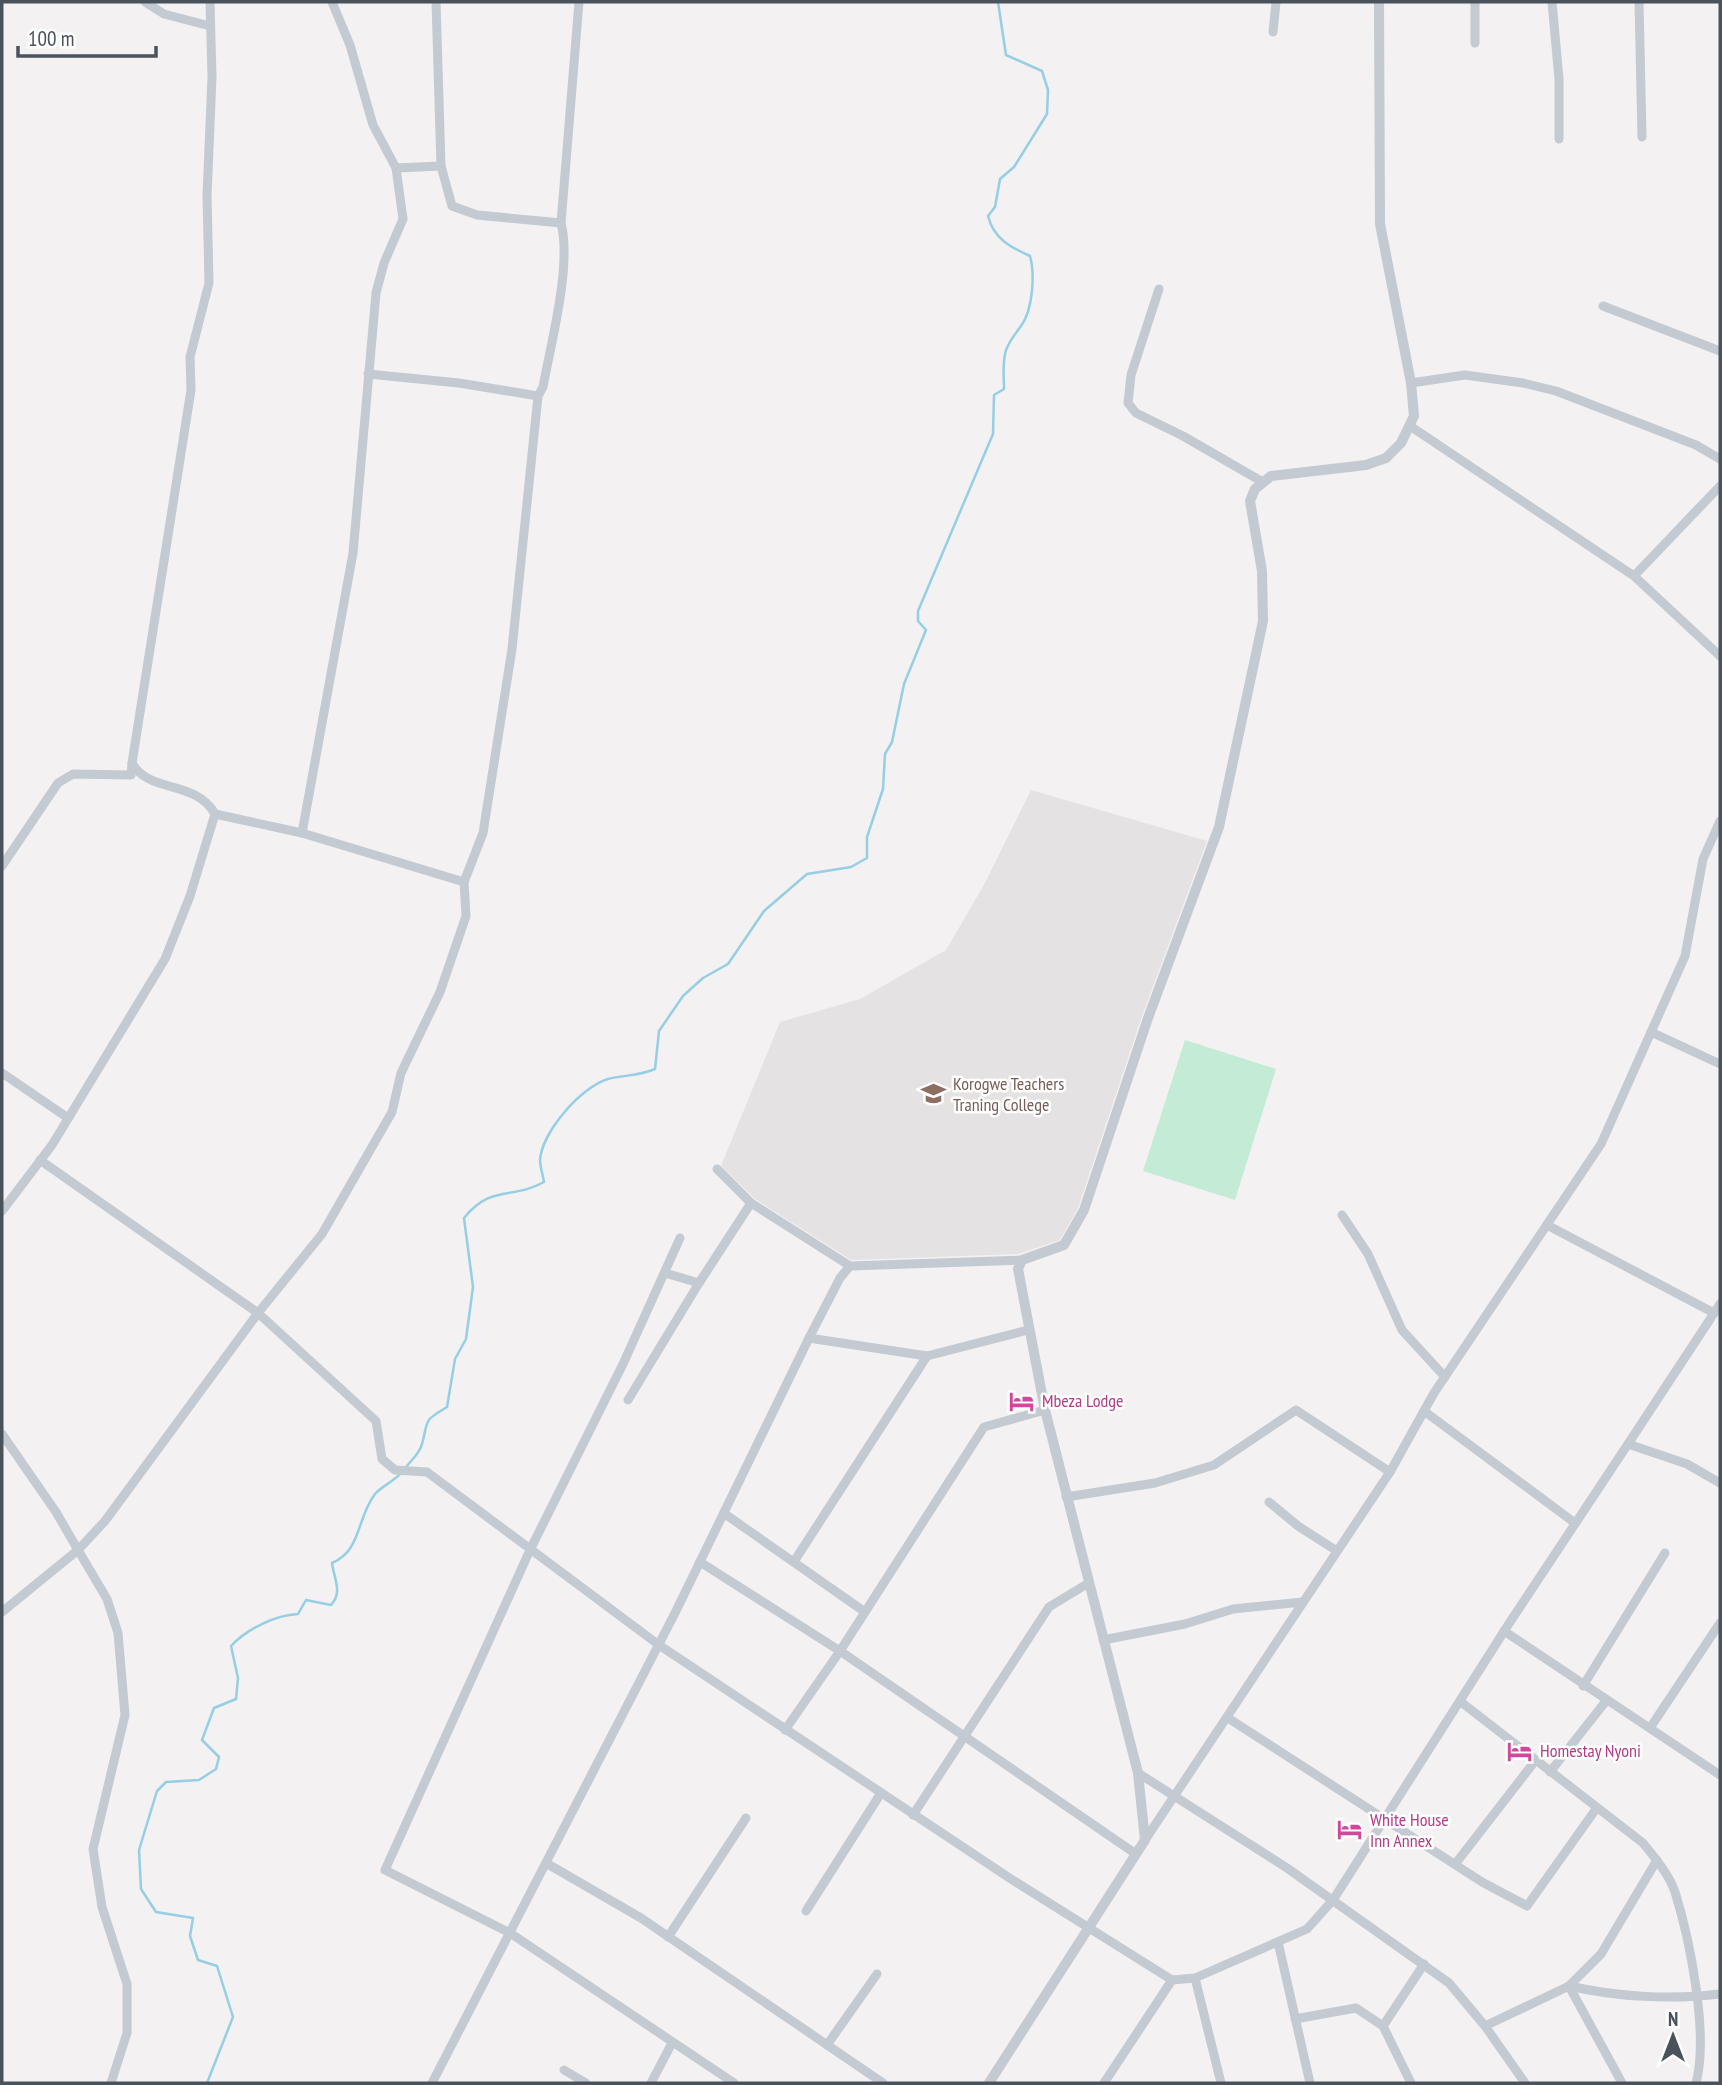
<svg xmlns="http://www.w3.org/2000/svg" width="1722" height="2085" font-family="'PT Sans Narrow',sans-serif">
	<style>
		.education { fill: #e4e2e2 }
		.park { fill: #c4ebd6 }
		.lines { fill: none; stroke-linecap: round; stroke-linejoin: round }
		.stream { stroke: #96cee4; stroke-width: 2.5 }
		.minor { stroke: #c3cad1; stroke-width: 9 }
		.tertiary { stroke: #c3cad1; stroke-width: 10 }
		.labels { text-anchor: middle; stroke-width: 5; stroke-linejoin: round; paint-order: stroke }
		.education-label { font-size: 18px; fill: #785e54; stroke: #fff; text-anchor: start }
		.hotel-label { font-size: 18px; fill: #b23c85; stroke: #fff; text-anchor: start }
	</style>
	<rect width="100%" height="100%" fill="#f3f1f1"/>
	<!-- education -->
	<path class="education" d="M1031 790 1207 841 1142 1016 1078 1208 1060 1240 1018 1254 851 1260 755 1199 721 1166 780 1022 860 999 946 950 985 883Z"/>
	<!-- park -->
	<path class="park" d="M1185 1040 1276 1069 1235 1200 1143 1171Z"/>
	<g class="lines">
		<!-- stream -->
		<g class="stream">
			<path d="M405 1468C411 1461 420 1453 422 1444 429 1419 422 1422 447 1407L455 1359 466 1339 473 1287 464 1218C491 1184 512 1200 544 1182 543 1175 540 1167 540 1160 542 1132 581 1087 608 1079 624 1075 639 1076 655 1069L659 1031 683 996 703 978 728 964 764 911 807 874 851 867 867 858V837L883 789 885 754 892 742 904 684 926 630 918 621V611L993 434 994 395 1004 389C1004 375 1002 363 1006 350 1010 340 1015 334 1021 326 1033 310 1035 274 1030 256 1010 247 994 239 988 216L995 207 1000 179 1014 167 1047 114 1048 90 1042 71 1006 55 998 2"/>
			<path d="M207 2083 233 2017 217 1966 198 1960 190 1936 193 1918 156 1912 141 1889 139 1850 157 1791 166 1782 199 1780 216 1769 219 1757 202 1740 214 1708 236 1699 238 1678 231 1646C247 1629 275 1615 298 1614L306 1600 331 1605C343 1592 334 1579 332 1563 362 1550 356 1519 375 1494 382 1486 393 1482 401 1473"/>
		</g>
		<!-- minor -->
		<g class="minor">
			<path d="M145 2 164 14 210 26"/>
			<path d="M436 2 441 166 452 206 477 215 561 223"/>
			<path d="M1475 2V43"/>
			<path d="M1552 2 1559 79V139"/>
			<path d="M1639 2 1642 137"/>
			<path d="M1273 32 1276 2"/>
			<path d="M396 168 441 166"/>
			<path d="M1159 289 1131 375 1128 403 1136 413 1183 436 1261 481"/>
			<path d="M1603 306 1720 351"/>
			<path d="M368 374 459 383 538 396"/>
			<path d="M1411 383 1465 375 1523 383 1556 391 1696 445 1720 459"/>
			<path d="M1410 426 1634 576 1720 656"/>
			<path d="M1634 576 1720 486"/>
			<path d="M215 814 302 833 464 882"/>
			<path d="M302 833 353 553 376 293 384 263 403 219 396 168 373 125 350 45 332 2"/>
			<path d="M2 866 58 783 73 774 131 775 132 763"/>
			<path d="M1651 1032 1720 1064"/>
			<path d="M2 1073 68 1118"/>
			<path d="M40 1160 258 1313 376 1421 382 1459 395 1470 427 1472 659 1645 1011 1879 1172 1980 1195 1978 1307 1929 1333 1900 1510 1622 1628 1444 1687 1464 1720 1483"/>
			<path d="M717 1169 751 1203 850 1266 1022 1260"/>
			<path d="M2 1211 52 1145 165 959 190 896 215 814C195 779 149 794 132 763L191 390 190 357 209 283 207 196 212 77 210 2"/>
			<path d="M1342 1215 1368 1254 1402 1330 1445 1377"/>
			<path d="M1547 1225 1714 1313"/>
			<path d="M680 1238 623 1364 530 1550 385 1870 510 1933 734 2083"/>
			<path d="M665 1273 699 1283"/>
			<path d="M809 1338 927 1356 1028 1330"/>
			<path d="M628 1400 699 1283 751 1203"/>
			<path d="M1424 1411 1575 1523"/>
			<path d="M2 1434 56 1512 78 1550 105 1521 258 1313 322 1234 392 1112 401 1073 440 992 466 916 464 882 483 833 512 649 538 396 543 387C551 343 572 265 561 223L579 2"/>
			<path d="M1628 1444 1720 1304"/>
			<path d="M1066 1497 1155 1483 1214 1465 1296 1410 1390 1472"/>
			<path d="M1269 1502 1298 1526 1337 1551"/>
			<path d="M725 1514 865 1612"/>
			<path d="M795 1560 927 1356"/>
			<path d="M700 1562 840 1651 1136 1854"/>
			<path d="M2 1612 78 1550 107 1599 118 1633 125 1715 93 1849 102 1907 127 1984V2033L111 2083"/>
			<path d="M1504 1631 1720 1775"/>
			<path d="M1103 1640 1185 1624 1233 1609 1303 1602"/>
			<path d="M1583 1686 1665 1553"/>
			<path d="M1461 1702 1643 1843C1654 1857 1669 1874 1675 1892 1690 1940 1709 2035 1696 2083"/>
			<path d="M1228 1718 1482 1882 1527 1906 1596 1809"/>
			<path d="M1650 1728 1720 1623"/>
			<path d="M785 1730 840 1651 984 1427 1045 1410"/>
			<path d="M1550 1772 1606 1701"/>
			<path d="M1138 1773 1287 1868 1449 1983 1485 2026 1525 2083"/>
			<path d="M913 1815 1049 1607 1087 1584"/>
			<path d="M1145 1840 1390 1472 1434 1393 1601 1144 1685 956 1703 859 1720 821"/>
			<path d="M546 1863 641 1918 883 2083"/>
			<path d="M1456 1863 1535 1761"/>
			<path d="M806 1911 881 1793"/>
			<path d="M668 1937 746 1818"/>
			<path d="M1278 1942 1310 2083"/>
			<path d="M1195 1978 1221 2083"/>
			<path d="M1569 1986C1617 1997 1672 2000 1720 1994"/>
			<path d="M1569 1986 1622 2083"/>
			<path d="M1295 2019 1356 2008 1383 2026 1411 2083"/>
			<path d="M1383 2026 1424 1964"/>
			<path d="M1485 2026 1569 1986 1601 1954 1657 1860"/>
			<path d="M827 2045 877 1974"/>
			<path d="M564 2070 586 2083"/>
			<path d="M432 2083 675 1613 809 1338 840 1278 850 1266"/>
			<path d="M651 2083 672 2043"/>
			<path d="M1104 2083 1172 1980"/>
		</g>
		<!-- tertiary -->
		<path class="tertiary" d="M989 2083 1145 1840 1138 1773 1045 1410 1018 1269 1022 1260 1064 1245 1084 1210 1148 1018 1219 827 1263 621 1262 571 1250 501 1255 489 1271 476 1366 465 1386 458 1401 443 1414 416 1411 383 1380 224 1379 2"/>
	</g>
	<!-- icons -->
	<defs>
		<symbol id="university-bare" viewBox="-9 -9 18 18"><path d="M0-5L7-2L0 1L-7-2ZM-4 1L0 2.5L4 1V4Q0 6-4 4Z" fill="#8d6e63" stroke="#fff" stroke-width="2.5" paint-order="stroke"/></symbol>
		<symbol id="hotel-bare" viewBox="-9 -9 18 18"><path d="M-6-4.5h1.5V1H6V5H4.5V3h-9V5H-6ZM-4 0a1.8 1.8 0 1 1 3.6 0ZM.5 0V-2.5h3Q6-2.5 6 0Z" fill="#d1479c" stroke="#fff" stroke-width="2.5" paint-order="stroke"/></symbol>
	</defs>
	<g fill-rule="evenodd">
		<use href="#university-bare" x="916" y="1076" width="35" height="35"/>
		<use href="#hotel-bare" x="1004" y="1384" width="35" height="35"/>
		<use href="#hotel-bare" x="1502" y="1734" width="35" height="35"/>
		<use href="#hotel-bare" x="1332" y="1812" width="35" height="35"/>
	</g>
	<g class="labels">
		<!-- education labels -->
		<g class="education-label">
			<text x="953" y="1090">Korogwe Teachers<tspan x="953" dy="21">Traning College</tspan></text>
		</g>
		<!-- hotel labels -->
		<g class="hotel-label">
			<text x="1042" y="1407">Mbeza Lodge</text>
			<text x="1540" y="1757">Homestay Nyoni</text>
			<text x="1370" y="1826">White House<tspan x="1370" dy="21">Inn Annex</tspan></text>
		</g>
	</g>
	<!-- border -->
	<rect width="1722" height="2085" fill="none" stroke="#4a525c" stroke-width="7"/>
	<!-- north arrow -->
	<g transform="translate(1673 2036)" stroke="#ffffff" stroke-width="5" paint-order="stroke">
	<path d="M0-5L12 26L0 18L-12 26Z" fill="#4a525c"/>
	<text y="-10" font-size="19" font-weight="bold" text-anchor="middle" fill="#4a525c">N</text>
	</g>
	<!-- scale -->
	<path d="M18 46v10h138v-10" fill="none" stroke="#4a525c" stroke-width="3.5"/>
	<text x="28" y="46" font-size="21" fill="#4a525c" stroke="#ffffff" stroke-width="5" paint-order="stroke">100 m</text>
</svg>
